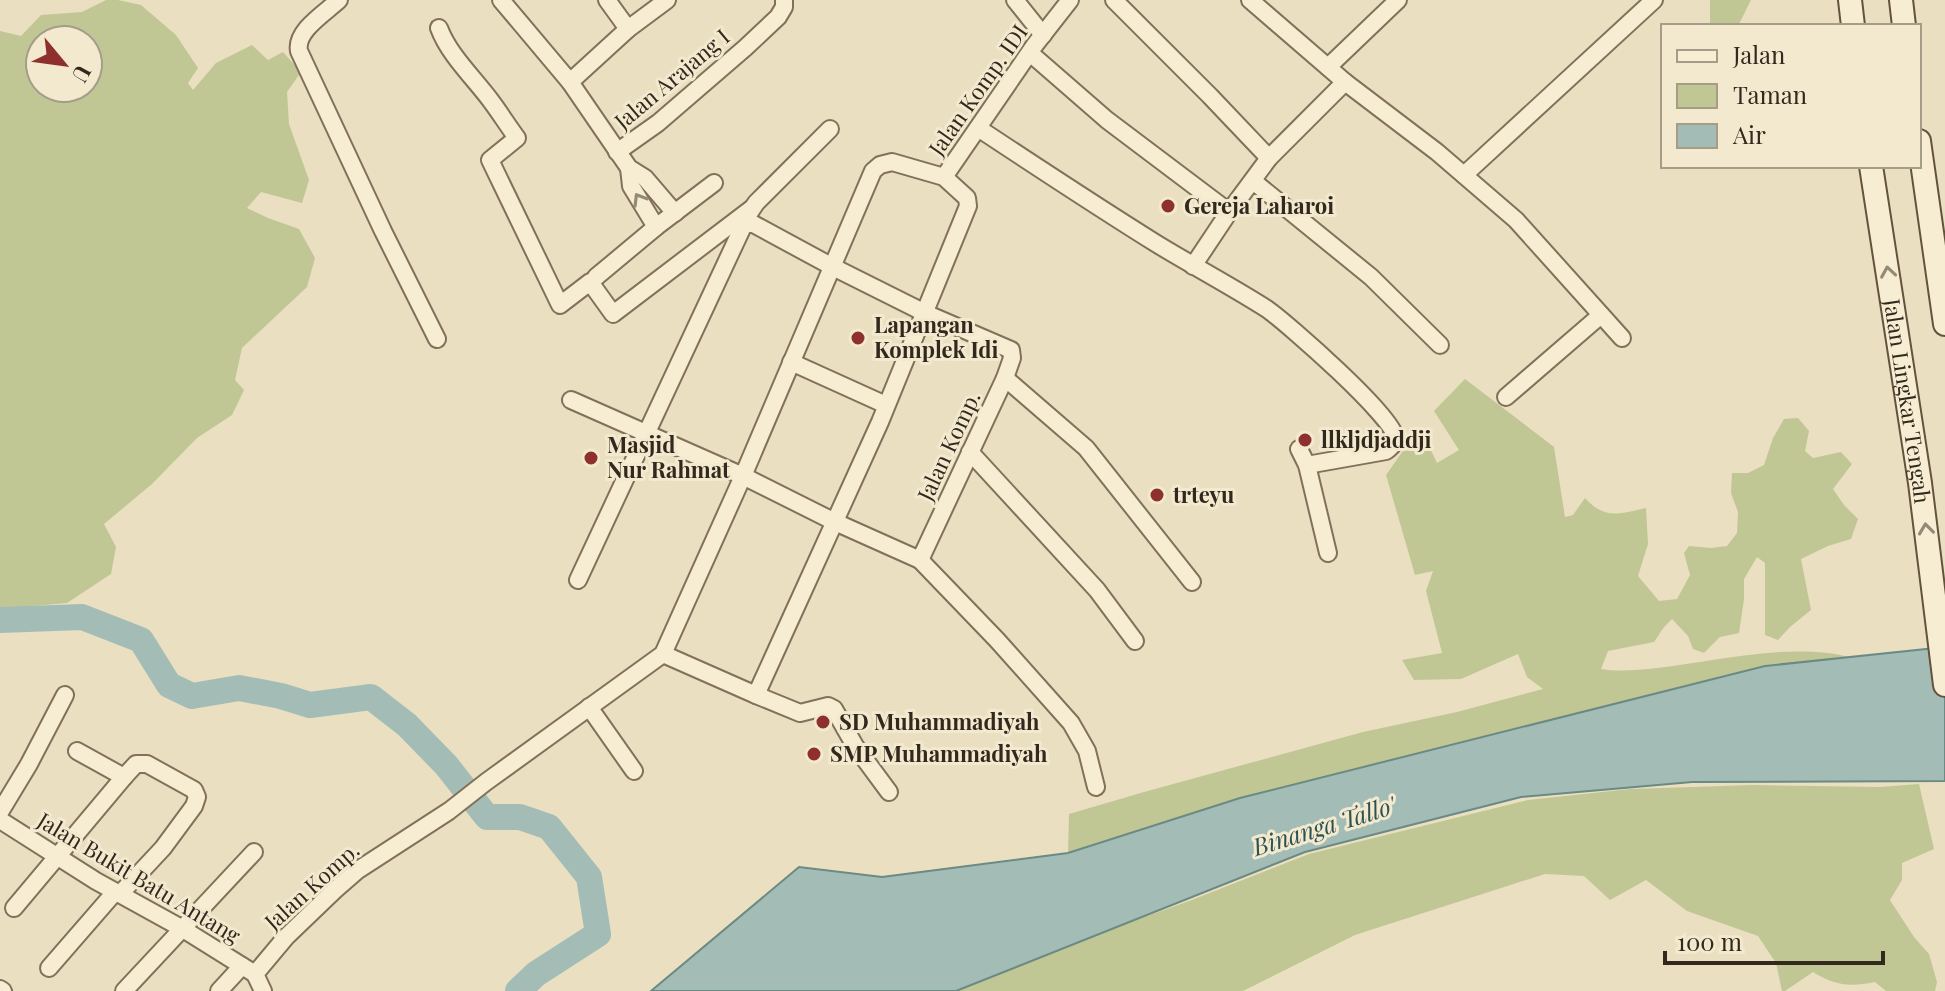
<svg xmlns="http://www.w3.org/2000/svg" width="1945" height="991" font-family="'Playfair Display',serif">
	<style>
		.green { fill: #c0c795; fill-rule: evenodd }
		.water { fill: #a3bdb6; stroke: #6b8a83; stroke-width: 2 }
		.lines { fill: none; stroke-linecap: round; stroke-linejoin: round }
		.river { stroke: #a3bdb6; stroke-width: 26 }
		.street-casing { stroke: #82715a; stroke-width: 20 }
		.secondary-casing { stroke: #64523d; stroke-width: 26 }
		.street { stroke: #f6edd3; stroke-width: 16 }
		.secondary { stroke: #f6edd3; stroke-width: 22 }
		.oneway { stroke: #948a78 }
		.poi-dot { fill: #8d302e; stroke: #f2e9cf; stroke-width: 3 }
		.labels { text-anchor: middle; stroke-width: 6; stroke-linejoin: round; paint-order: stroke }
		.street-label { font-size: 22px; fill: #33281d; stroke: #f2e9cf }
		.poi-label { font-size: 22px; font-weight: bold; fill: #33281d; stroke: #f2e9cf; text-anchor: start }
		.water-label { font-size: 24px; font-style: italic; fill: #2d5251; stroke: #f2e9cf }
	</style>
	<rect width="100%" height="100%" fill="#eadfc1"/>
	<!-- green -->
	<g class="green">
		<path d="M106 0H118L141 5 176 35 198 68 188 83 193 90 216 63 252 45 268 60 283 52 301 72 287 92 289 124 309 180 302 203 261 192 247 208 268 218 299 229 315 258 307 287 242 348 235 380 244 390 232 415 197 438 152 484 104 524 116 547 111 574 67 603 0 609V31L21 36 41 15 82 12ZM40 40H88V88H40Z"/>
		<path d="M1710 0H1751L1738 26H1710Z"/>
		<path d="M1465 379 1554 447 1565 517 1573 515 1585 498C1605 520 1619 514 1646 508L1648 544 1638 576 1659 601 1677 599 1690 575 1684 553 1689 546 1711 548 1727 546 1737 533 1738 512 1731 493 1732 473H1748L1764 465 1773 438 1784 419 1798 418 1809 431 1805 451 1813 458 1841 452 1852 464 1833 489 1844 505 1858 519 1851 539 1828 546 1801 559 1811 610 1790 627 1778 640 1765 635V563L1757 557 1744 579V599L1739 633 1720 637 1704 653 1693 649 1688 636 1672 619 1664 627 1654 642 1608 651 1601 669C1619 672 1638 670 1657 668 1717 661 1792 642 1850 657L1765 666 1068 853 1069 814 1144 792 1363 732 1457 712 1543 689 1527 677 1518 654 1461 679 1414 680 1402 660 1442 653 1426 591 1433 571 1415 575 1386 475 1420 427 1437 463 1459 450 1434 411Z"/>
		<path d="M1919 784 1934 849 1902 863V880L1890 900 1914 937 1929 954 1937 982 1935 991H1886L1875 982C1849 987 1836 986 1813 972L1785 991H1782L1776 963 1758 936 1687 911 1646 880 1610 900 1584 876 1545 874 1355 935 1243 991H956L1097 934 1189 901 1309 854 1528 800 1630 789 1753 785 1880 787Z"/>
	</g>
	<!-- water -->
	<path class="water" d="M1945 647V781L1692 782 1521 797 1305 852 956 991H651L799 867 882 877 1068 853 1240 798 1765 666Z"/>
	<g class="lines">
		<!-- river -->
		<path class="river" d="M0 620 82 617 141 640 169 685 192 696 239 688 281 696 310 705 371 697 407 725 446 765 487 817H520L549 827 589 877 598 934 536 974 518 991"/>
		<defs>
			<g id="street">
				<path d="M339 0C325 13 295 31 299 51L383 231 437 339"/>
				<path d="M501 0 570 82 629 168 645 178 675 213"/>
				<path d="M607 0 628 29"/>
				<path d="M1015 0 1043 35"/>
				<path d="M1114 0 1210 96 1269 158"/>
				<path d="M1250 0 1345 82"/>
				<path d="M439 28C449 55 474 78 491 101 500 113 508 126 517 138L490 160 560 305 590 282 613 314 751 209"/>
				<path d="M1030 53 1107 120 1229 212"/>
				<path d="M1328 67 1398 0"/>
				<path d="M570 82 628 29 667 0"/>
				<path d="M978 128C1037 167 1096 206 1157 244 1193 266 1231 286 1267 309 1287 323 1394 417 1395 437 1395 444 1391 447 1386 451L1307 465"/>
				<path d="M617 152 658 123 745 48 778 17 784 7V0"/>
				<path d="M629 168 631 186 656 227"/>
				<path d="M1464 175 1654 0"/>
				<path d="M944 177 1034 46 1070 0"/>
				<path d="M1253 181 1371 277 1440 345"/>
				<path d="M748 215 756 203 830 129"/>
				<path d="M1193 266 1229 212 1269 158 1345 82 1437 152 1516 220 1622 338"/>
				<path d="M596 277 656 227 714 183"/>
				<path d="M791 362 886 405"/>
				<path d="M1005 378 1086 448 1192 582"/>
				<path d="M1506 397 1601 315"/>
				<path d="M571 400 743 476 873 171 880 165 892 162 944 177 967 198 968 206 880 422 756 695 663 654"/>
				<path d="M1299 449 1307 465 1328 553"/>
				<path d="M970 452 1097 590 1135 641"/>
				<path d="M920 560 997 640 1071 723 1087 751 1096 787"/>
				<path d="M756 695 800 713 828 706 834 709 855 746 889 792"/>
				<path d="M589 707 634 771"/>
				<path d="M0 812 29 764 65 695"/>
				<path d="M0 820 96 881 183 929 255 974"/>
				<path d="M120 894 163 848 194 806 197 797 194 790 147 764H136L124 777"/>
				<path d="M14 908 124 777 77 751"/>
				<path d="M49 968 115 892"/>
				<path d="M0 989 3 991"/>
				<path d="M124 991 254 852"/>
				<path d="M219 991 242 966"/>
				<path d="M263 991 255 974 286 937 335 890 358 870 449 811 486 782 663 654 743 476 835 522 920 560 1005 378 1012 358 1011 350 925 313 831 266 746 220 578 580"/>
			</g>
			<g id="secondary">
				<path d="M1850 0 1853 26"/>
				<path d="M1901 0 1904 26"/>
				<path d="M1919 141 1945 324"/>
				<path id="s1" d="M1871 166 1920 483 1945 685"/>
			</g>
		</defs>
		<!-- street casing -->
		<use href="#street" class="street-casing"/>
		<!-- secondary casing -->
		<use href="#secondary" class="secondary-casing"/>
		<!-- street -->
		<use href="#street" class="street"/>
		<!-- secondary -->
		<use href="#secondary" class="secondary"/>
	</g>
	<!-- one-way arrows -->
	<defs><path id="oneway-chevron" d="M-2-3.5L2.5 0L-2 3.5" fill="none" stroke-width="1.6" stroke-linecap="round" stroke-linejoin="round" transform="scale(2)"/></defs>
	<g class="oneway">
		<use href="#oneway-chevron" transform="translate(639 199) rotate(-121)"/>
		<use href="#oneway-chevron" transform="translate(1888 272) rotate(-99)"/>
		<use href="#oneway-chevron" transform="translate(1926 529) rotate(-97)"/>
	</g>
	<!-- markers -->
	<g class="poi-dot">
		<circle cx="1168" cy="206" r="8"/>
		<circle cx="858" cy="338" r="8"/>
		<circle cx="1305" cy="440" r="8"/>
		<circle cx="591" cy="458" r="8"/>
		<circle cx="1157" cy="495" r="8"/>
		<circle cx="823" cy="722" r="8"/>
		<circle cx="814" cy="754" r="8"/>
	</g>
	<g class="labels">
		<!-- street labels -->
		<g class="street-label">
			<text transform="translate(672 79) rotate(-40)" y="8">Jalan Arajang I</text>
			<text transform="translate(978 90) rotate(-55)" y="8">Jalan Komp. IDI</text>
			<text dy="8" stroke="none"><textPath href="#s1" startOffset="238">Jalan Lingkar Tengah</textPath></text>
			<text transform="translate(949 446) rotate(-65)" y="8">Jalan Komp.</text>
			<text transform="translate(139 878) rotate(31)" y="8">Jalan Bukit Batu Antang</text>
			<text transform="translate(312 886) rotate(-42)" y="8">Jalan Komp.</text>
		</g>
		<!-- poi labels -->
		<g class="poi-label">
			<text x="1184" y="214">Gereja Laharoi</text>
			<text x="874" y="333">Lapangan<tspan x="874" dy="25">Komplek Idi</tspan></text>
			<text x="1321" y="448">llkljdjaddji</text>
			<text x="607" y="453">Masjid<tspan x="607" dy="25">Nur Rahmat</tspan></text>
			<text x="1173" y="503">trteyu</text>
			<text x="839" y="730">SD Muhammadiyah</text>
			<text x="830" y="762">SMP Muhammadiyah</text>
		</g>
		<!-- water labels -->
		<g class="water-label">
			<text transform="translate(1324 827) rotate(-17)" y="8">Binanga Tallo'</text>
		</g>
	</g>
	<!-- legend -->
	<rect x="1661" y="24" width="260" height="144" fill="#f2e9cf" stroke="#a69c88" stroke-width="2"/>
	<rect x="1677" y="50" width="40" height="12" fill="#f6edd3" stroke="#a69c88" stroke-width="2"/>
	<text x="1733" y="64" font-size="24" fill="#33281d">Jalan</text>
	<rect x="1677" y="84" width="40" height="24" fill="#c0c795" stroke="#a69c88" stroke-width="2"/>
	<text x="1733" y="104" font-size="24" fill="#33281d">Taman</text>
	<rect x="1677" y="124" width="40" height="24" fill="#a3bdb6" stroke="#a69c88" stroke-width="2"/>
	<text x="1733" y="144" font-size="24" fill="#33281d">Air</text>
	<!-- north arrow -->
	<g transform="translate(64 64) rotate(119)"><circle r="38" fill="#f2e9cf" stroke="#a69c88" stroke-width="2"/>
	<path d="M0-6L14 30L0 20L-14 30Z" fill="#8d302e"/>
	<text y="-12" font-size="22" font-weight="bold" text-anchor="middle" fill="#33281d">U</text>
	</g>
	<!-- scale -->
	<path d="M1665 951v12h218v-12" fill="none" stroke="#33281d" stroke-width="4"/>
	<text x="1677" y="951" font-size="24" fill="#33281d" stroke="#f2e9cf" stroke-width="6" paint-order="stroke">100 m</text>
</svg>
